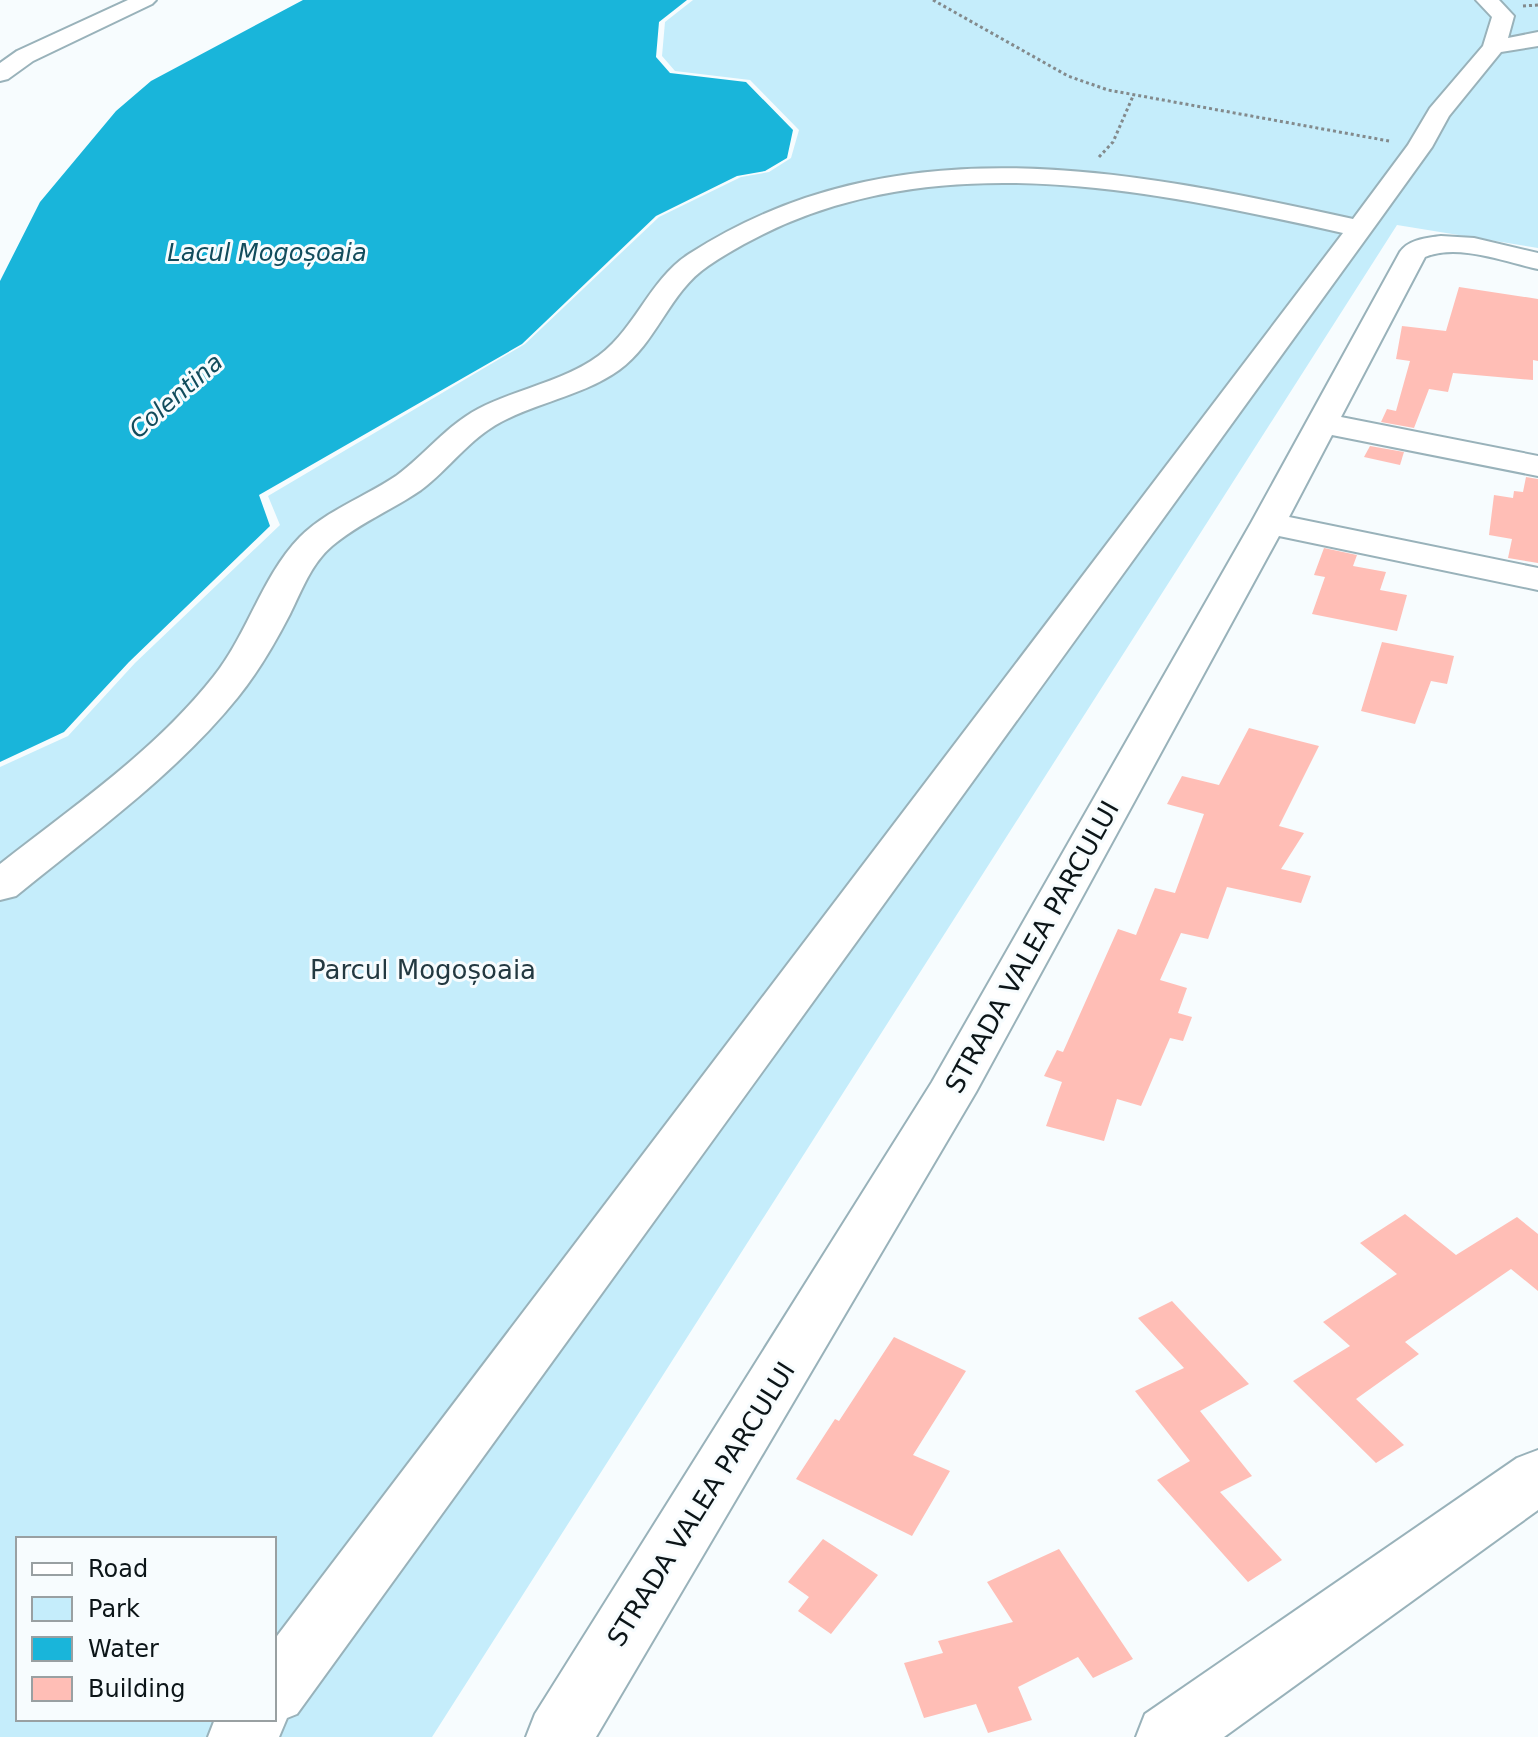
<svg xmlns="http://www.w3.org/2000/svg" width="1538" height="1737" font-family="'DejaVu Sans',sans-serif">
	<style>
		.green { fill: #c5edfb; fill-rule: evenodd }
		.water { fill: #19b5da }
		.building { fill: #ffbeb6 }
		.lines { fill: none; stroke-linecap: round; stroke-linejoin: round }
		.minor-casing { stroke: #99b2ba; stroke-width: 4 }
		.major-casing { stroke: #99b2ba; stroke-width: 4 }
		.path { stroke: #838a8c; stroke-width: 3; stroke-dasharray: 3 3; stroke-linecap: butt }
		.minor { fill: #fff; fill-rule: evenodd }
		.major { fill: #fff; fill-rule: evenodd }
		.labels { text-anchor: middle; stroke-width: 6; stroke-linejoin: round; paint-order: stroke }
		.far-water-label { font-size: 24px; font-style: italic; fill: #124c5c; stroke: #f7fcfe }
		.street-label { font-size: 26px; fill: #0c1518; stroke: #f7fcfe }
		.park-label { font-size: 26px; fill: #233941; stroke: #f7fcfe }
	</style>
	<rect width="100%" height="100%" fill="#f7fcfe"/>
	<!-- green -->
	<path class="green" d="M693 0H1538V248L1397 225 432 1737H0V767L68 736 135 663 280 525 268 496 525 344 659 217 741 177 769 172 791 158 799 130 750 80 675 71 662 56 665 22ZM18 1539H274V1719H18Z"/>
	<!-- water -->
	<path class="water" d="M303 0H687L659 22 656 57 670 73 746 82 793 130 787 158 765 171 737 176 656 216 522 344 259 495 270 526 129 662 64 732 0 762V281L40 202 116 111 151 81Z"/>
	<!-- building -->
	<g class="building">
		<path d="M1459 287 1538 299V361L1533 360V380L1453 373 1448 392 1429 389 1414 428 1381 422 1387 409 1396 411 1410 361 1396 359 1402 326 1446 331Z"/>
		<path d="M1370 446 1404 452 1400 465 1364 457Z"/>
		<path d="M1526 477 1538 479V563L1508 558 1512 539 1489 535 1494 495 1513 498 1514 491 1523 492Z"/>
		<path d="M1324 548 1357 555 1353 566 1386 572 1380 590 1407 595 1397 631 1312 614 1325 577 1314 575Z"/>
		<path d="M1382 642 1454 656 1447 684 1431 681 1415 724 1361 711Z"/>
		<path d="M1249 728 1319 746 1279 826 1304 833 1281 869 1311 876 1301 903 1227 887 1208 939 1181 933 1160 980 1187 988 1178 1013 1192 1017 1183 1041 1170 1038 1141 1106 1117 1099 1104 1141 1046 1126 1062 1082 1044 1076 1057 1050 1063 1052 1118 929 1136 935 1155 888 1175 893 1204 814 1167 804 1182 776 1219 785Z"/>
		<path d="M1405 1214 1456 1255 1517 1217 1538 1234V1291L1511 1269 1405 1342 1419 1354 1356 1399 1404 1445 1376 1463 1293 1381 1350 1346 1323 1322 1397 1274 1360 1243Z"/>
		<path d="M1172 1301 1249 1384 1200 1411 1252 1476 1220 1492 1282 1560 1248 1582 1157 1480 1190 1461 1135 1391 1184 1368 1138 1318Z"/>
		<path d="M894 1337 966 1371 913 1455 950 1471 912 1536 796 1479 835 1419 839 1421Z"/>
		<path d="M823 1539 878 1575 831 1634 798 1611 809 1597 788 1582Z"/>
		<path d="M1059 1549 1133 1659 1093 1678 1078 1657 1018 1687 1032 1720 988 1733 976 1704 924 1718 904 1663 943 1653 938 1641 1013 1622 987 1582Z"/>
	</g>
	<g class="lines">
		<defs>
			<g id="minor">
				<path d="M128 0H156L152 4 33 61 8 79 0 81V63L17 51Z"/>
				<path d="M1476 0H1499L1514 16 1508 38 1538 32V46L1501 52 1449 116 1432 147 1378 222 297 1714 287 1718 279 1737H208L215 1719H274V1640L1343 233C1131 186 901 136 708 266 669 292 657 343 619 370 584 395 539 402 501 422 469 439 449 469 421 490 392 510 359 523 332 546 311 564 302 590 290 614 275 643 259 671 238 697 175 775 93 833 16 896L0 900V864C75 805 155 751 214 676 248 633 262 576 300 537 327 510 365 497 396 476 425 455 446 426 478 409 514 390 556 383 591 361 634 335 647 281 689 254 895 121 1129 170 1353 219L1408 145 1430 108 1483 46 1492 17Z"/>
				<path d="M1441 236 1474 238 1538 253V269C1505 262 1458 243 1425 257L1341 417 1538 456V476L1332 435 1289 517 1538 568V590L1279 536 976 1092 596 1737H526L535 1714 932 1082 1251 523 1400 252C1409 239 1427 238 1441 236Z"/>
			</g>
			<path id="major" d="M1538 1450V1510L1224 1737H1136L1145 1714 1517 1458Z"/>
		</defs>
		<!-- minor casing -->
		<use href="#minor" class="minor-casing"/>
		<!-- major casing -->
		<use href="#major" class="major-casing"/>
		<!-- path -->
		<g class="path">
			<path d="M933 0 1068 76 1108 90 1389 141"/>
			<path d="M1523 6 1538 5"/>
			<path d="M1099 157 1113 142 1133 96"/>
		</g>
		<!-- minor -->
		<use href="#minor" class="minor"/>
		<!-- major -->
		<use href="#major" class="major"/>
	</g>
	<g class="labels">
		<!-- far-water labels -->
		<g class="far-water-label">
			<text x="267" y="261">Lacul Mogoșoaia</text>
			<text transform="translate(176 396) rotate(-41)" y="8">Colentina</text>
		</g>
		<!-- street labels -->
		<g class="street-label">
			<text transform="translate(1032 947) rotate(-61)" y="9">STRADA VALEA PARCULUI</text>
			<text transform="translate(701 1504) rotate(-58)" y="9">STRADA VALEA PARCULUI</text>
		</g>
		<!-- park labels -->
		<g class="park-label">
			<text x="423" y="979">Parcul Mogoșoaia</text>
		</g>
	</g>
	<!-- legend -->
	<rect x="16" y="1537" width="260" height="184" fill="#f7fcfe" stroke="#99a0a2" stroke-width="2"/>
	<rect x="32" y="1563" width="40" height="12" fill="#ffffff" stroke="#99a0a2" stroke-width="2"/>
	<text x="88" y="1577" font-size="24" fill="#0c1518">Road</text>
	<rect x="32" y="1597" width="40" height="24" fill="#c5edfb" stroke="#99a0a2" stroke-width="2"/>
	<text x="88" y="1617" font-size="24" fill="#0c1518">Park</text>
	<rect x="32" y="1637" width="40" height="24" fill="#19b5da" stroke="#99a0a2" stroke-width="2"/>
	<text x="88" y="1657" font-size="24" fill="#0c1518">Water</text>
	<rect x="32" y="1677" width="40" height="24" fill="#ffbeb6" stroke="#99a0a2" stroke-width="2"/>
	<text x="88" y="1697" font-size="24" fill="#0c1518">Building</text>
</svg>
